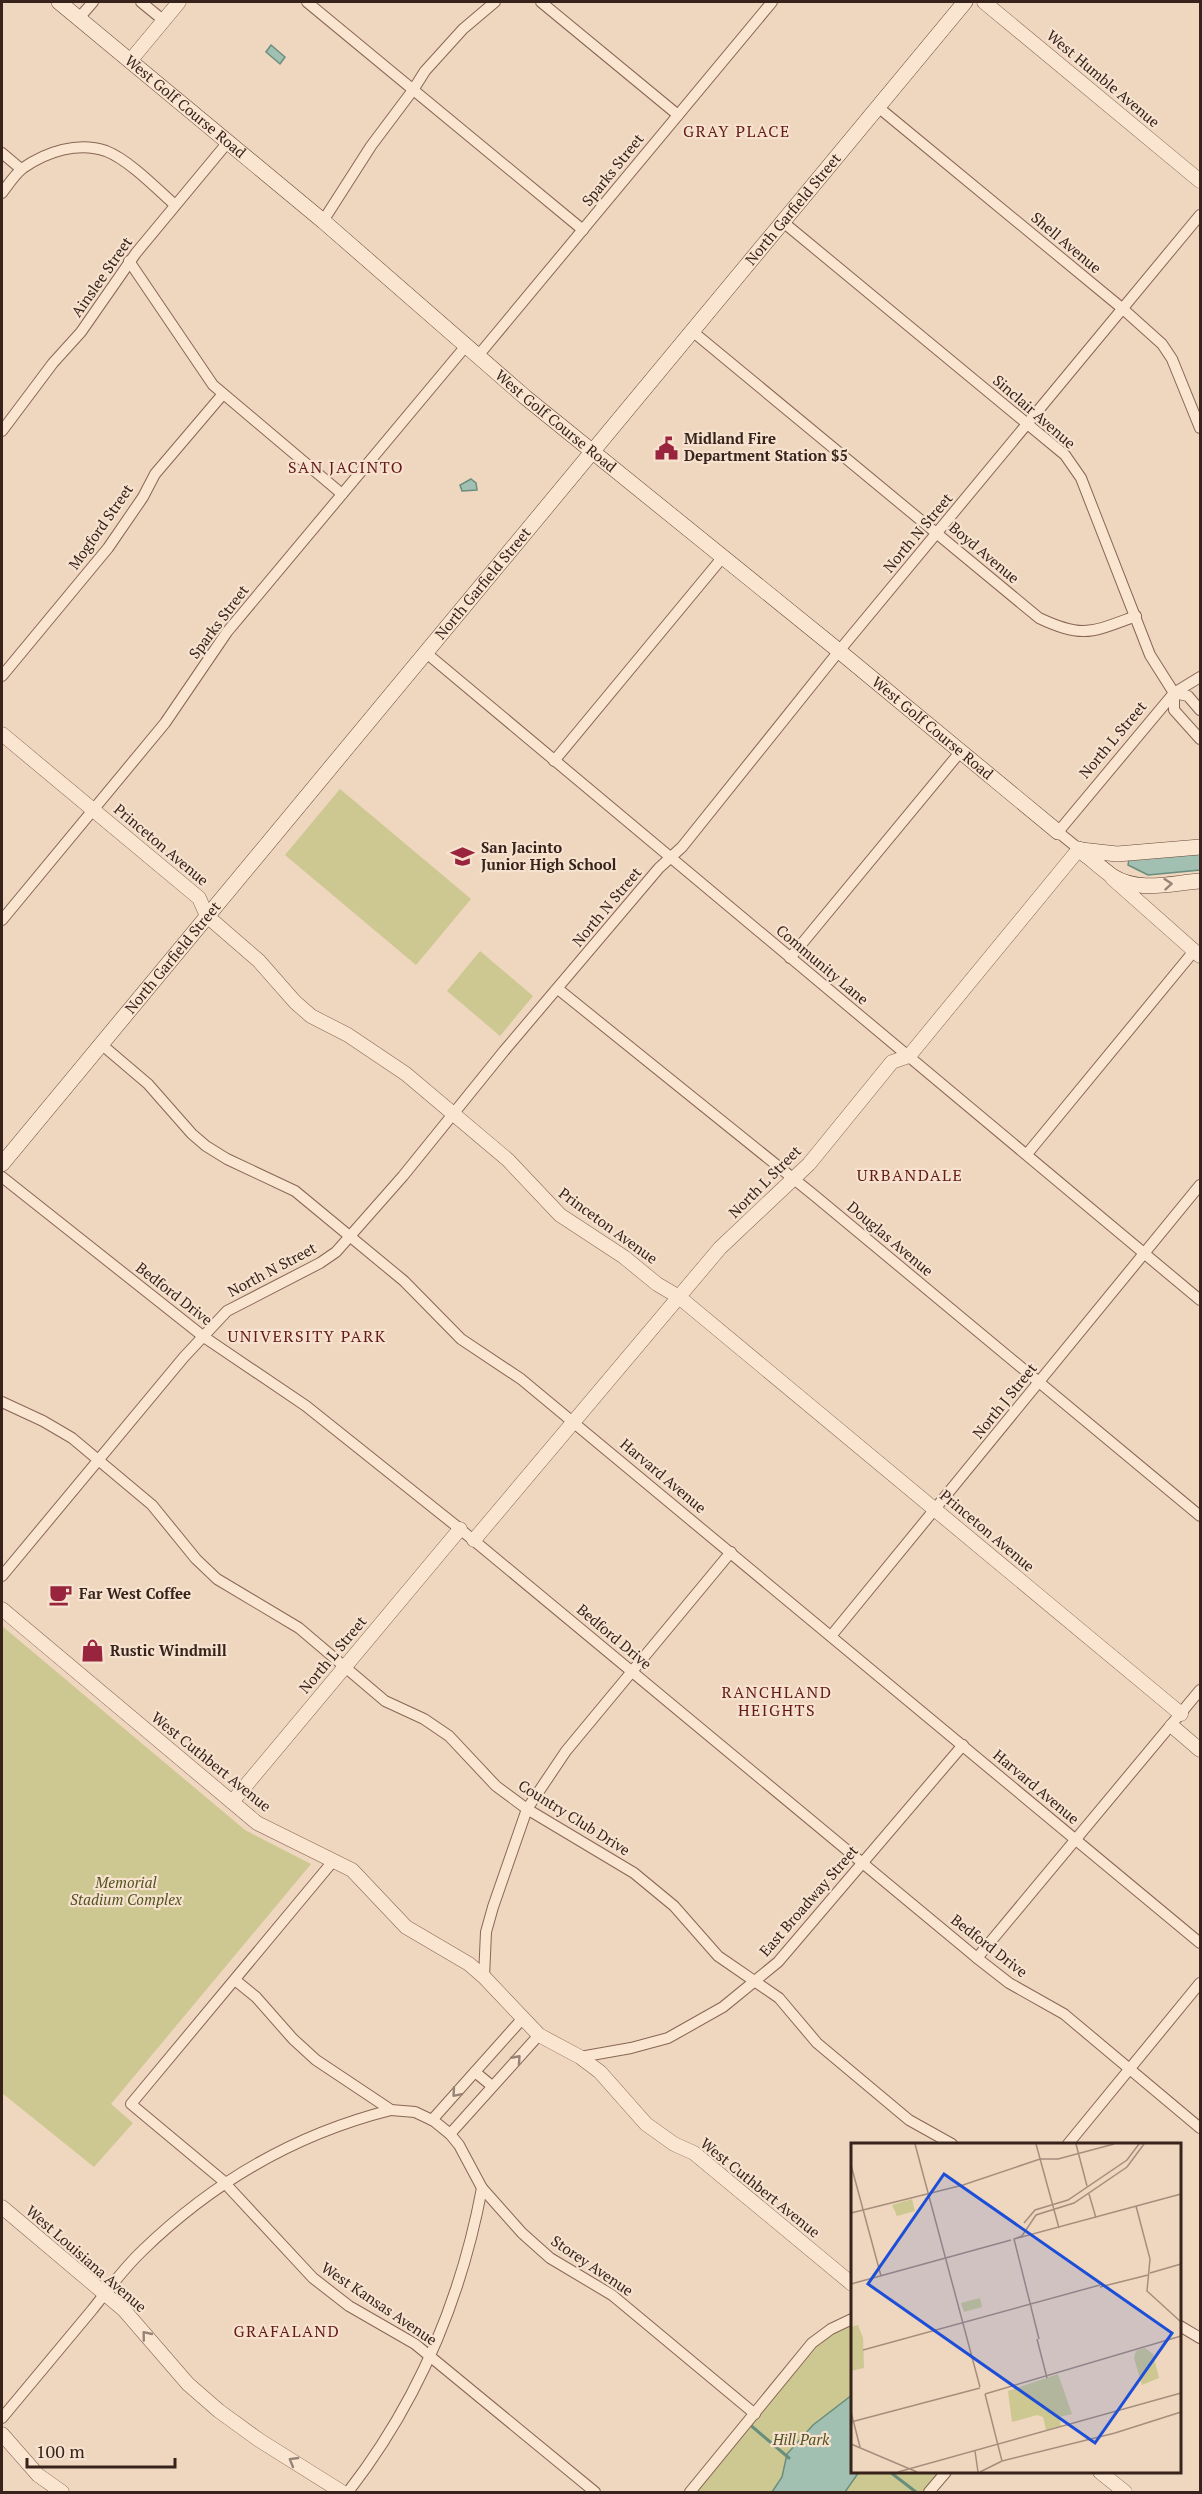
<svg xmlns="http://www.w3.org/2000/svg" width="1202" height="2494" font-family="'PT Serif',serif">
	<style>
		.green { fill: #cdc892 }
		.water { fill: #a2c0b1; stroke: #698e7d; stroke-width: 1.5 }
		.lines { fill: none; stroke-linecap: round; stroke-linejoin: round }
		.stream { stroke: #698e7d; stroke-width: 3 }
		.minor-casing { stroke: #886656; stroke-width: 12 }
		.tertiary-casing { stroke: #886656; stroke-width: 15 }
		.secondary-casing { stroke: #69483a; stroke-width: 16 }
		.minor { stroke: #fae5d1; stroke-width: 10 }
		.tertiary { stroke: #fae5d1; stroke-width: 14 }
		.secondary { stroke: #fae5d1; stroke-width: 15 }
		.oneway { stroke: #988476 }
		.labels { text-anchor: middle; stroke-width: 4.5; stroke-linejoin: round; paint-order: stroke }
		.street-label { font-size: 15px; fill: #37231b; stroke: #f6e2ce }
		.poi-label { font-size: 15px; font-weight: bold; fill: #37231b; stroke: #f6e2ce; text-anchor: start }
		.park-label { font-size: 15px; font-style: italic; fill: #515421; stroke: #f6e2ce }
		.neighbourhood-label { font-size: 16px; letter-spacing: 1.5px; fill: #641a19; stroke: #f6e2ce }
		.inset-road { fill: none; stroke: #a58e7d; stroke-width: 1.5 }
		.view { fill: #1d4ed8; fill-opacity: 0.15; stroke: #1d4ed8; stroke-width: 3 }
		.inset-edge { fill: none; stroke: #37231b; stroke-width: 3 }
	</style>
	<rect width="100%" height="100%" fill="#efd6be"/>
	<!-- green -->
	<g class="green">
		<path d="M340 789 471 899 416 965 285 855Z"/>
		<path d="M480 951 533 996 500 1036 447 991Z"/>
		<path d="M2 1626 245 1830 311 1864 111 2104 133 2123 94 2167 2 2093Z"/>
		<path d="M852 2324V2472H941L924 2492H691L822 2339Z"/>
	</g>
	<!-- water -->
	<g class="water">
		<path d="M271 45 285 57 280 64 266 52Z"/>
		<path d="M471 479 476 483 477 490 462 491 460 485Z"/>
		<path d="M1200 854V870L1148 875 1128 865 1129 859Z"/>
		<path d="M852 2395V2472H859L845 2492H772L782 2477 787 2454 813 2425Z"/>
	</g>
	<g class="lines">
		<!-- stream -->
		<g class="stream">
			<path d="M748 2423 789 2458"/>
			<path d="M890 2472 916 2492"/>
		</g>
		<defs>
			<g id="minor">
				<path d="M141 2 163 20"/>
				<path d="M307 2 583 230"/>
				<path d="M541 2 678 115"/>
				<path d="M79 18 93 2"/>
				<path d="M878 107 1123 309 1162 344 1172 359 1200 428"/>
				<path d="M2 153 21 169"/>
				<path d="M2 193C8 185 15 174 23 168 46 152 78 141 106 151 129 160 156 188 175 205"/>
				<path d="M323 221 371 146 413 90 425 71 463 29 495 2"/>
				<path d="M783 222 1065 455 1081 478 1150 655 1174 693"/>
				<path d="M129 261 213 385 342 494"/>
				<path d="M692 331 1039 618C1083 639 1092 632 1136 616"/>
				<path d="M477 357 772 2"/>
				<path d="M2 431 53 363 81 332 136 253 228 142"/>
				<path d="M425 652 1200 1300"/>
				<path d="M2 676 108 548 143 497 155 474 223 394"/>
				<path d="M1174 693V710L1200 739"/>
				<path d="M1174 693 1188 696 1200 710"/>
				<path d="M554 761 722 558"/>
				<path d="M1079 849 1058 832 1174 693 1200 677"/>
				<path d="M2 920 165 723 227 632 465 347"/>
				<path d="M790 958 961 751"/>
				<path d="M558 989 815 1196 1200 1516"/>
				<path d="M101 1044 148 1084 192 1134 206 1146 227 1159 295 1191 404 1281 461 1339 521 1379 1200 1943"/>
				<path d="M1027 1154 1194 951"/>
				<path d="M2 1177 204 1337 306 1406 460 1529 977 1958 1009 1983 1064 2014 1200 2128"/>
				<path d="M2 1402 43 1421 72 1438 152 1505 196 1559 217 1579 299 1628 385 1701 424 1719 449 1736 496 1786 527 1809 634 1873 674 1906 718 1956 779 1998 817 2043 909 2120 952 2144"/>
				<path d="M2 1576 184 1357 227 1311 320 1263 336 1252 403 1176 504 1051 659 868 682 847 839 651 1200 215"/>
				<path d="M831 1636 1200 1185"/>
				<path d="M334 1860 131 2104 221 2179 313 2278 349 2306 415 2344 595 2492"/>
				<path d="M977 1958 1200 1690"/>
				<path d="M484 1977 486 1932 493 1907 527 1809 566 1751 731 1552"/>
				<path d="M235 1980 256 1997 293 2039 316 2060 391 2110 415 2112 434 2121 450 2134 459 2145 482 2188 522 2233 550 2258 612 2295 755 2414"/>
				<path d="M580 2057 631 2048 668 2038 723 2007 778 1962 963 1745"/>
				<path d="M475 2072 492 2086"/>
				<path d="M432 2120 523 2018"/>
				<path d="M450 2134 539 2035"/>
				<path d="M1068 2144 1200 1983"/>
				<path d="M1180 2326 1200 2338"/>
				<path d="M2 2418C32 2382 62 2346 92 2310 108 2290 123 2269 142 2251 213 2182 295 2134 391 2110"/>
				<path d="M348 2492C418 2402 461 2300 482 2188"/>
				<path d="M690 2492 812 2343 831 2329 852 2319"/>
				<path d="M929 2492 946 2472"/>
			</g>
			<g id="tertiary">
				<path d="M984 2 1200 181"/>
				<path d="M130 61 179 2"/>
				<path d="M2 734 199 898 207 916 259 961 295 1002 311 1016 348 1035 406 1074 508 1160 560 1215 624 1257 657 1284 679 1297 1181 1714"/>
				<path d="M1112 878 1200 956"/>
				<path d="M474 1540 720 1248 809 1164 892 1062 909 1056 1079 849 1086 856"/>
				<path d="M2 1609 257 1823 352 1870 406 1927 469 1964 484 1977 539 2035 580 2057 600 2072 646 2124 674 2144 694 2153 852 2284"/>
				<path d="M1172 1726 1200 1750"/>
				<path d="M232 1802 460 1529"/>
				<path d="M2 2207 124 2310 188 2384 219 2411 259 2440 342 2492"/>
				<path d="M2 2434 38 2475 62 2492"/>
				<path d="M1100 2472 1125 2492"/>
			</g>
			<g id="secondary">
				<path id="s1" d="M59 2 323 221 525 397 839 651 1058 832"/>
				<path d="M1079 849C1090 858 1101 868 1112 876 1138 893 1172 883 1200 881"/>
				<path d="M1081 850 1117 854 1200 847"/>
				<path id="s2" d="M2 1164 965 2"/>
			</g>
		</defs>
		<!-- minor casing -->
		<use href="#minor" class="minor-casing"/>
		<!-- tertiary casing -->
		<use href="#tertiary" class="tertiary-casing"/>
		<!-- secondary casing -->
		<use href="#secondary" class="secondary-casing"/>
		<!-- minor -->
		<use href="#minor" class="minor"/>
		<!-- tertiary -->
		<use href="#tertiary" class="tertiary"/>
		<!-- secondary -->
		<use href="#secondary" class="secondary"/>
	</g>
	<!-- one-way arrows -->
	<defs><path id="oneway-chevron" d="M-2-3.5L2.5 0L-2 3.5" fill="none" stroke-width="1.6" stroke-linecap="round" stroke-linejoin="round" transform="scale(1.5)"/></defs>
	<g class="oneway">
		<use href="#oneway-chevron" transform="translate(1168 884) rotate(-5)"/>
		<use href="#oneway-chevron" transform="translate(517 2059) rotate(-48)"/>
		<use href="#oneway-chevron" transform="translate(456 2093) rotate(131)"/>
		<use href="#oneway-chevron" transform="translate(146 2335) rotate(-129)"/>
		<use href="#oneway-chevron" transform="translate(293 2461) rotate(-150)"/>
	</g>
	<!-- icons -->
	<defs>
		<symbol id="civic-bare" viewBox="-9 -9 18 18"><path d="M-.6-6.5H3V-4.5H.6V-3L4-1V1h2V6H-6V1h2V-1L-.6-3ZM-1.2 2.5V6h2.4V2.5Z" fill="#99243d" stroke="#f6e2ce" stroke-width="2.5" paint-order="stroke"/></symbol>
		<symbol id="school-bare" viewBox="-9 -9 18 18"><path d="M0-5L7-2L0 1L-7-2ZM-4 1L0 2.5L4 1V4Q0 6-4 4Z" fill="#99243d" stroke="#f6e2ce" stroke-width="2.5" paint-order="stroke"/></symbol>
		<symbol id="cafe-bare" viewBox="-9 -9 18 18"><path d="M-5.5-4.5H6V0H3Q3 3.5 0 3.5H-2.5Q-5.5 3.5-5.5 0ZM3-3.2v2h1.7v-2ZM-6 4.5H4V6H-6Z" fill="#99243d" stroke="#f6e2ce" stroke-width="2.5" paint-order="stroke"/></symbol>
		<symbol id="shop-bare" viewBox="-9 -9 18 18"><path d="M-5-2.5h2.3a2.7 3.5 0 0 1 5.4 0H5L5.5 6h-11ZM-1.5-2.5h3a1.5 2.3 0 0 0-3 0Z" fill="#99243d" stroke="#f6e2ce" stroke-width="2.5" paint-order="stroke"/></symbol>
	</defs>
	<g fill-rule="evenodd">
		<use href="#civic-bare" x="650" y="432" width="33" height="33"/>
		<use href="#school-bare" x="446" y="840" width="33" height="33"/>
		<use href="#cafe-bare" x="44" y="1578" width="33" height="33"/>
		<use href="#shop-bare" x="76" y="1634" width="33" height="33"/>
	</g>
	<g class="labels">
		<!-- street labels -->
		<g class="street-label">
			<text transform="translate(1103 79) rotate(40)" y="5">West Humble Avenue</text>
			<text dy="5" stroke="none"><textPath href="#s1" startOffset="164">West Golf Course Road</textPath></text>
			<text transform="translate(613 170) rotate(-51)" y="5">Sparks Street</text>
			<text dy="5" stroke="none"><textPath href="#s2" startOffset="1240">North Garfield Street</textPath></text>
			<text transform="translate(1066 243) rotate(40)" y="5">Shell Avenue</text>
			<text transform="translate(102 277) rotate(-55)" y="5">Ainslee Street</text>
			<text transform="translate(1034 412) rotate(41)" y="5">Sinclair Avenue</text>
			<text dy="5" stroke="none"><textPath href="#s1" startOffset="650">West Golf Course Road</textPath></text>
			<text transform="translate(101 527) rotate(-55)" y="5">Mogford Street</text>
			<text transform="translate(918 533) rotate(-50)" y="5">North N Street</text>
			<text transform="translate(984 553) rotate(40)" y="5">Boyd Avenue</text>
			<text dy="5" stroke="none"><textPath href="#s2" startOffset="754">North Garfield Street</textPath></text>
			<text transform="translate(219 622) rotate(-53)" y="5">Sparks Street</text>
			<text dy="5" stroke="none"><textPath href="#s1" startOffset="1136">West Golf Course Road</textPath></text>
			<text transform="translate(1113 740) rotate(-50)" y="5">North L Street</text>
			<text transform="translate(161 845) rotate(40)" y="5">Princeton Avenue</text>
			<text transform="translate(607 907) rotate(-50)" y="5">North N Street</text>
			<text dy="5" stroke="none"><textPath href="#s2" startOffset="268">North Garfield Street</textPath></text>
			<text transform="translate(822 965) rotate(40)" y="5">Community Lane</text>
			<text transform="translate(765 1182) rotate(-45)" y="5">North L Street</text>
			<text transform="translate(608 1226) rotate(36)" y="5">Princeton Avenue</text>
			<text transform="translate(890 1239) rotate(40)" y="5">Douglas Avenue</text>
			<text transform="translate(272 1270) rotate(-28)" y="5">North N Street</text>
			<text transform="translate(174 1294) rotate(38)" y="5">Bedford Drive</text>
			<text transform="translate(1005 1401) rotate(-51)" y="5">North J Street</text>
			<text transform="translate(663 1476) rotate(40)" y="5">Harvard Avenue</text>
			<text transform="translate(987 1531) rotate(40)" y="5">Princeton Avenue</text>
			<text transform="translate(614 1637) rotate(40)" y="5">Bedford Drive</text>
			<text transform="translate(333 1655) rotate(-50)" y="5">North L Street</text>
			<text transform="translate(211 1762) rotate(39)" y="5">West Cuthbert Avenue</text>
			<text transform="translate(1036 1787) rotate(40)" y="5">Harvard Avenue</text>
			<text transform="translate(574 1818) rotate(32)" y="5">Country Club Drive</text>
			<text transform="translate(809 1901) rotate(-49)" y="5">East Broadway Street</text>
			<text transform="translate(989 1946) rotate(38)" y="5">Bedford Drive</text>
			<text transform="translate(760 2188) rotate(39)" y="5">West Cuthbert Avenue</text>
			<text transform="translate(86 2259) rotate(41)" y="5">West Louisiana Avenue</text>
			<text transform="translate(592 2266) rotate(34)" y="5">Storey Avenue</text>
			<text transform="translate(379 2304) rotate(34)" y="5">West Kansas Avenue</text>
		</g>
		<!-- poi labels -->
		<g class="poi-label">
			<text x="684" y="444">Midland Fire<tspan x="684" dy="17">Department Station $5</tspan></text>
			<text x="481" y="853">San Jacinto<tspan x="481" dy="17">Junior High School</tspan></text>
			<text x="79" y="1599">Far West Coffee</text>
			<text x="110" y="1656">Rustic Windmill</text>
		</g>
		<!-- park labels -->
		<g class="park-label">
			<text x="126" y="1888">Memorial<tspan x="126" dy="17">Stadium Complex</tspan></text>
			<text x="801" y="2445">Hill Park</text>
		</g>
		<!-- neighbourhood labels -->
		<g class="neighbourhood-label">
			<text x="737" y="137">GRAY PLACE</text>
			<text x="346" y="473">SAN JACINTO</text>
			<text x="910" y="1181">URBANDALE</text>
			<text x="307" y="1342">UNIVERSITY PARK</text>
			<text x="777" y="1698">RANCHLAND<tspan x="777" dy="18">HEIGHTS</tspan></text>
			<text x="287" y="2337">GRAFALAND</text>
		</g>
	</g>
	<!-- overview -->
	<g transform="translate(851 2143)">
		<rect width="330" height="330" fill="#efd6be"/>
		<path d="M61 56 64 68 46 73 41 62ZM129 155 131 164 113 169 110 160ZM7 182 12 195 13 225 0 228V184ZM294 205 302 211 308 235 291 242 283 215 285 208ZM207 231 221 271 208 274 210 283 195 287 192 274 186 272 161 279 157 248Z" fill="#cdc892"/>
		<path class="inset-road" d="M64 1 129 244M185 1 208 85M225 1 236 43M0 22 30 133M238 51 245 75M285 63 299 116 296 148 330 179M0 70 112 42 189 16H207L263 1M173 80 184 67 217 57 276 17 288 1M163 96 171 93 185 72 223 60 276 24 293 1M299 130 330 121M0 141 160 97M249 144 297 132M186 196 196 235M188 196 163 96 330 51M12 207 249 142M134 251 330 193M0 269 9 304M0 279 129 245M0 301 66 329M124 308 127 329M151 318 264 290 330 269M47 329 330 250M129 329 151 318 134 251"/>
		<path class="view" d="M93 31 321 190 244 300 17 141Z"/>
		<rect width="330" height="330" class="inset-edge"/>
	</g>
	<!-- border -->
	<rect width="1202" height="2494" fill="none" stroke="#37231b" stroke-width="6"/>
	<!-- scale -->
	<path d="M27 2458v9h148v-9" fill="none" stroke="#37231b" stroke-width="3"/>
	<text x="36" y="2458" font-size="18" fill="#37231b" stroke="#f6e2ce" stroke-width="4.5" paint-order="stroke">100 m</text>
</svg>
